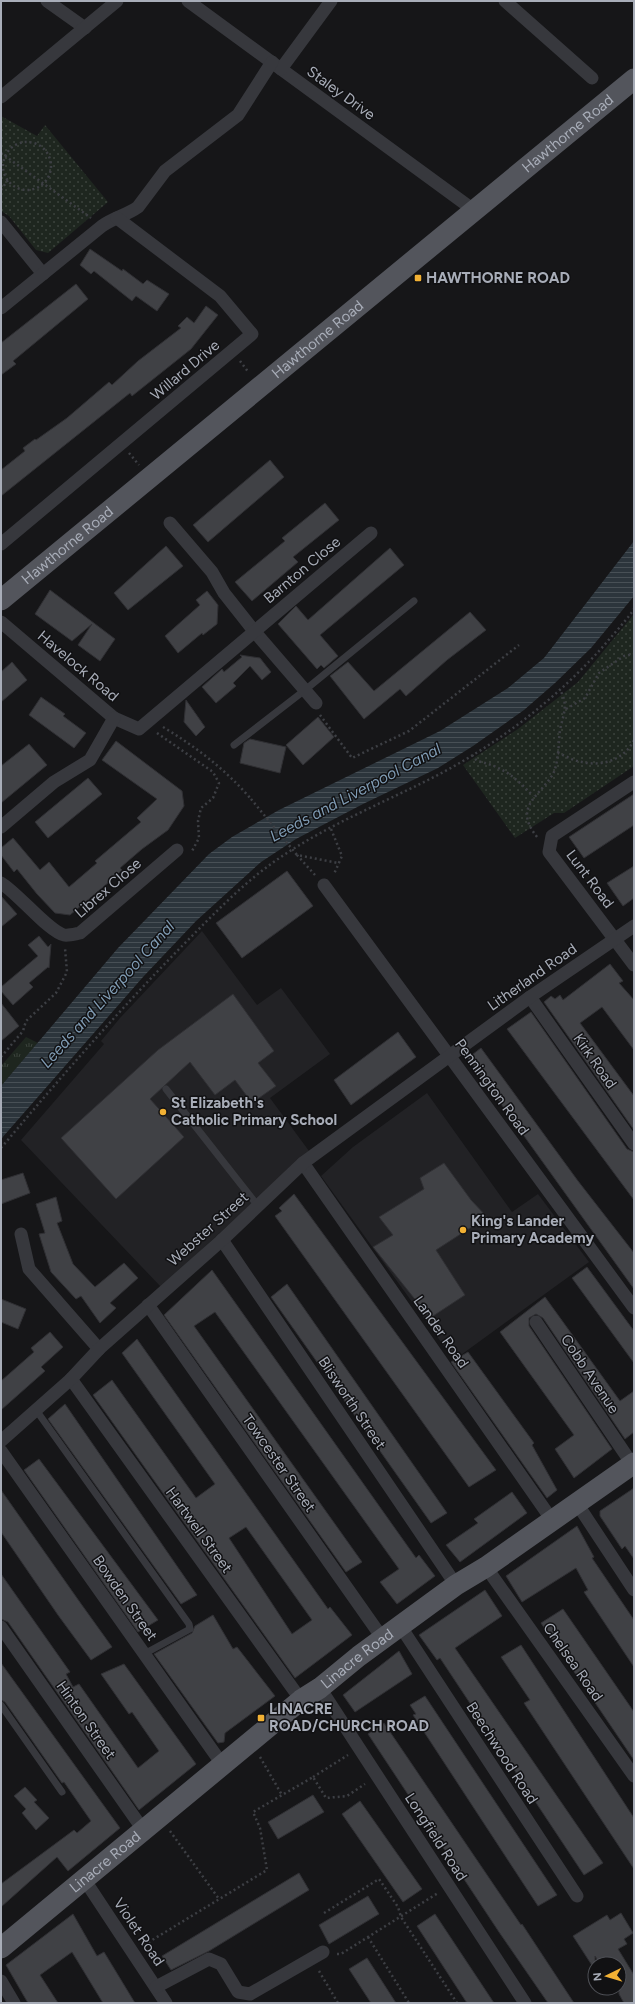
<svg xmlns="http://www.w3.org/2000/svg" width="635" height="2004" font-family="Figtree,sans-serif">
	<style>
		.built { fill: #222225 }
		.grass { fill: url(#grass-tufts) }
		.park { fill: url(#park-dots) }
		.water { fill: url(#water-rules) }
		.building { fill: #404145; stroke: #303034; fill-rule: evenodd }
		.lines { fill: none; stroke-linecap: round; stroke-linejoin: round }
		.path { stroke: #3d3f44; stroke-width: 2.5; stroke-dasharray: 2 3; stroke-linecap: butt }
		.lane { stroke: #37383d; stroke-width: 7 }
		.street { stroke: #37383d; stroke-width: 13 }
		.primary { stroke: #53555c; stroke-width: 21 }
		.path-bridge { stroke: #3d3f44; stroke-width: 2.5; stroke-dasharray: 2 3; stroke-linecap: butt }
		.poi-dot { fill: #f2b134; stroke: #111113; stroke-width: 1.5 }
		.labels { text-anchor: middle; stroke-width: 3; stroke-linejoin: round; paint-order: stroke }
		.street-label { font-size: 15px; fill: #a8adb8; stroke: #111113 }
		.poi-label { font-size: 15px; font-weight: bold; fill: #a8adb8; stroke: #111113; text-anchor: start }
		.water-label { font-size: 16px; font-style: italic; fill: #7f9bb3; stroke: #111113 }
	</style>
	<defs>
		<pattern id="grass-tufts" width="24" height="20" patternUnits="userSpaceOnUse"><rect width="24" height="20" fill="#1e261f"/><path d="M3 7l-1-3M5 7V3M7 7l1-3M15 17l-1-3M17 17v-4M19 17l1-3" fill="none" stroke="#3c433d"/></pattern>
		<pattern id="park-dots" width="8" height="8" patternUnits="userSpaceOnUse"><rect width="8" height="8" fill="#1e261f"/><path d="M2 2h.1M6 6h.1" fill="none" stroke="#3c433d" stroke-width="1.8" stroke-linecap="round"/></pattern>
		<pattern id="water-rules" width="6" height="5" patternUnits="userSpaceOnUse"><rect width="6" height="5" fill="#2c353c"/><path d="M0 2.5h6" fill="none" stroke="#485056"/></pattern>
	</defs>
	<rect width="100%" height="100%" fill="#161618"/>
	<!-- built -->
	<g class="built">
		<path d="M202 931 257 1005 281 988 330 1054 270 1098 309 1151 161 1287 21 1140 104 1044 101 1041 120 1018Z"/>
		<path d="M427 1093 512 1212 538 1194 589 1262 454 1360 321 1176 353 1147Z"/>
	</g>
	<!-- grass -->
	<path class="grass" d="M26 1037 38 1043 1 1086V1066Z"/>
	<!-- park -->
	<g class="park">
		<path d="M1 116 37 136 45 125 108 202 48 253 36 250 9 216 1 211Z"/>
		<path d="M634 614V766L564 813H554L515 838 463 765 518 729 578 682Z"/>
	</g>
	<!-- water -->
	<path class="water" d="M634 541V596L591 648 555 683 524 710 473 746 438 768 363 804 296 839 261 862 196 921 143 977 1 1139V1086L118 948 209 854 232 837 279 810 440 731 508 688 544 658Z"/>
	<!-- building -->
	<g class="building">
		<path d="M90 249 122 271 123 269 143 284 147 280 169 294 157 311 136 296 132 301 94 271 91 274 80 265Z"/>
		<path d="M76 284 88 299 13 361 16 364 1 375V343Z"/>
		<path d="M206 306 218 315 191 349 132 396 130 393 1 496V470L25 451 23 448 35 439 36 440 67 418 109 382 112 385 138 361 181 328 178 326 187 317 194 323Z"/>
		<path d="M270 460 284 477 208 542 193 525Z"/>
		<path d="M325 503 339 520 293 557 298 562 252 601 235 582 285 541 282 538Z"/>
		<path d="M166 546 183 566 128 610 114 593Z"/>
		<path d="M390 548 404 565 320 635 338 656 324 668 321 665 317 669 278 624 296 606 308 620Z"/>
		<path d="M50 590 115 639 100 661 78 645 92 624 72 641 35 614Z"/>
		<path d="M207 591 218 605 217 624 203 635 202 633 178 653 165 636 200 605 196 600Z"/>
		<path d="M470 612 486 630 447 660 406 696 400 689 364 719 330 676 348 662 374 691Z"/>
		<path d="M240 655 260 658 271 672 262 680 250 666 233 683 236 686 216 703 202 687 222 669 224 672 242 657Z"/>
		<path d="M12 662 27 680 1 702V672Z"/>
		<path d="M41 697 65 714 63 716 86 733 74 748 29 715Z"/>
		<path d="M186 700 205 727 196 736 184 722Z"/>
		<path d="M318 717 334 737 303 765 286 745Z"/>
		<path d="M250 739 286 747 280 773 240 763 244 743Z"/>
		<path d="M116 741 182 791 184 806 168 830 142 849 120 868 122 870 109 882 70 915 55 913 37 894 17 869 14 872 1 855V848L13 838 40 870 49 862 69 887 97 863 95 861 141 822 137 818 157 799 102 760Z"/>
		<path d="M29 744 47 765 1 803V766Z"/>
		<path d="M88 778 102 794 48 838 35 822Z"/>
		<path d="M634 794V825L584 858 569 837Z"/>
		<path d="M634 866V898L623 906 607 883Z"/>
		<path d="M287 871 313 906 242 958 216 923Z"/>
		<path d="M1 896 17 914 1 927Z"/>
		<path d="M39 936 48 947 51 944 49 968 48 967 29 983 33 987 13 1005 1 991V987L38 956 28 945Z"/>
		<path d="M610 964 623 981 619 983 634 1000V1050L602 1007 580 1023 634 1096V1130L544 1002 551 996 555 999 560 995 563 1000Z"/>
		<path d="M233 994 274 1051 258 1063 276 1086 252 1103 235 1080 215 1095 190 1062 150 1099 184 1137 116 1199 61 1138 158 1050Z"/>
		<path d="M1 1003 19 1026 1 1041Z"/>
		<path d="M531 1012 627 1149 634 1152V1200L507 1029Z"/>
		<path d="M398 1032 416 1057 351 1105 334 1080Z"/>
		<path d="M481 1048 578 1181 634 1253V1289L468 1058Z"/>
		<path d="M444 1163 471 1200 487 1217 436 1250 465 1295 430 1318 373 1247 393 1235 379 1217 424 1189 420 1178Z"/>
		<path d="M23 1173 30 1193 1 1204V1180Z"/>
		<path d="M294 1194 496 1470 469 1487 275 1216 282 1211 279 1208Z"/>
		<path d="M56 1197 62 1221 57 1223 73 1264 95 1287 124 1263 138 1278 110 1303 116 1308 100 1323 81 1296 76 1299 51 1272 39 1234 45 1233 36 1204Z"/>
		<path d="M587 1267 634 1331V1363L572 1278Z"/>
		<path d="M212 1270 416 1558 419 1555 435 1576 397 1604 380 1582 399 1569 215 1312 194 1326 362 1562 346 1572 164 1315Z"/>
		<path d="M287 1284 447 1513 431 1523 271 1297Z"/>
		<path d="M545 1297 620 1401 634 1391V1432L625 1439 543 1318 536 1314 529 1318V1326L612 1449 574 1478 555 1449 574 1435 500 1332Z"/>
		<path d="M1 1299 26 1309 18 1329 1 1322Z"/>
		<path d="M50 1332 63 1347 41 1367 45 1371 1 1410V1381L34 1352 31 1348Z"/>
		<path d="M137 1339 328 1609 330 1607 352 1635 295 1678 93 1395 112 1380 196 1498 215 1484 122 1353ZM246 1527 312 1620 292 1634 229 1538Z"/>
		<path d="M468 1352 534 1443 532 1445 557 1490 547 1498 451 1362Z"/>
		<path d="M65 1404 197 1595 181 1604 48 1419Z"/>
		<path d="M39 1459 158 1620 138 1632 24 1470Z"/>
		<path d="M634 1488V1559L625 1546 622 1549 600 1516V1511Z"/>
		<path d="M1 1490 79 1601 112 1647 91 1660 58 1615 1 1532Z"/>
		<path d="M512 1492 527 1513 460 1562 446 1545 478 1523 474 1519Z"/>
		<path d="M577 1526 594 1557 592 1558 634 1620V1667L584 1592 588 1590 576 1568 522 1602 506 1576Z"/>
		<path d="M1 1574 70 1672 66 1674 73 1687 79 1684 138 1768 159 1751 132 1712 129 1714 101 1674 124 1664 196 1764 139 1810 8 1622 1 1619Z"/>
		<path d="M485 1590 502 1616 455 1648 603 1863 584 1875 440 1658 437 1660 419 1635Z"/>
		<path d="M563 1609 634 1712V1760L541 1623Z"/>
		<path d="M213 1615 233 1649 237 1647 275 1696 225 1733 224 1742 218 1743 154 1654 192 1633 195 1626Z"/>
		<path d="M521 1645 634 1818V1869L524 1703 530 1700 501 1657Z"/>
		<path d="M399 1651 412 1674 355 1712 343 1695Z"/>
		<path d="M1 1663 120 1828 68 1871 57 1857 1 1907V1884L74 1830 77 1833 91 1821 64 1782 62 1783 5 1702 1 1700Z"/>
		<path d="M425 1696 557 1895 538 1906 413 1715 416 1714 410 1705Z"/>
		<path d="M384 1723 521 1925 522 1924 574 2003H548L499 1932 368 1734Z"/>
		<path d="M25 1787 37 1800 34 1802 49 1818 36 1830 22 1813 26 1809 14 1796Z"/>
		<path d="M313 1795 324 1812 278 1839 268 1822Z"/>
		<path d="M360 1801 422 1889 403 1902 342 1814Z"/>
		<path d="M299 1873 309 1890 209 1951 171 1970 162 1956Z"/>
		<path d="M368 1896 379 1914 329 1944 319 1925Z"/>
		<path d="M621 1913 633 1933 624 1939 627 1944 618 1949 634 1975V2003H624L619 1994V1964H600L595 1956V1970L573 1936 607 1915 610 1920Z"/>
		<path d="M73 1914 97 1956 104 1952 135 2003H103L72 1952 40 1975 58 2003H28L6 1965Z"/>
		<path d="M435 1914 494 2003H467L417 1926Z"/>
		<path d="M367 1958 396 2003H371L349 1969Z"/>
	</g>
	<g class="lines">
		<!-- path -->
		<g class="path">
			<circle cx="27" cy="166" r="24"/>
			<path d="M1 153 91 218"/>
			<path d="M1 190 8 180"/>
			<path d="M240 361 249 373"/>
			<path d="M129 453 139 465"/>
			<path d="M566 709 585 698 599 673 624 656 634 654"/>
			<path d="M320 715 352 758 409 731 519 645"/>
			<path d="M163 727C196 747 225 769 251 799"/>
			<path d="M157 733 213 772 219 783 213 798 201 808 198 821 199 838 191 853"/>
			<path d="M558 753C559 746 559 738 560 730 563 715 569 705 560 690"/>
			<path d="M472 755 477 761C504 767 515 777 533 796"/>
			<path d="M331 829 342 856 334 874"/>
			<path d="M537 837C514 808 536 799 551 777 556 771 557 760 558 753 566 756 574 761 582 762 603 767 625 759 634 740"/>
			<path d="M315 875 297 855 338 863"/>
			<path d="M1 1057 23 1031 26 1021 56 993 67 972 65 948"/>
			<path d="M1 1148C60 1078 120 1009 184 944 214 914 243 883 278 859 324 827 378 805 428 780 496 746 557 699 607 642 616 631 626 621 634 609"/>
			<path d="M260 1757 282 1795"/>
			<path d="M313 1777 348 1755"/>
			<path d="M170 1831 219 1899"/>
			<path d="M324 1913 379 1879 398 1907 401 1917 457 2003"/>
			<path d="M368 1937 409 2003"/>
			<path d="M144 1945 267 1870 260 1828 253 1812 313 1777 326 1798 347 1796 365 1784"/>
			<path d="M337 1954H341L438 1893"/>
			<path d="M319 1971 338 2003"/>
		</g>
		<!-- lane -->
		<g class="lane">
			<path d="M234 745 305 690 414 601"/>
			<path d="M166 1089 258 1206"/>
			<path d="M36 1410 189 1624 190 1629 144 1654"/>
			<path d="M1 1705 62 1792"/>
		</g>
		<!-- street -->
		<g class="street">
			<path d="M47 1 85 28"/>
			<path d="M188 1 475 211"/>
			<path d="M505 1 592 78"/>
			<path d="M281 69 331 1"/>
			<path d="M1 97 117 1"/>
			<path d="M1 222 43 274"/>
			<path d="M1 308 102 226C113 218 127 215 138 207L165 171 238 115 272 62"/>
			<path d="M170 523 212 572 224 593 254 631 316 703"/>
			<path d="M1 544 252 334 220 296 117 218"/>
			<path d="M1 622 114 718 139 729 371 533"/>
			<path d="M634 782 552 836 549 852 634 965"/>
			<path d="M1 827 54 782 90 760 114 718"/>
			<path d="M1 883C18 893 49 932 64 935 68 936 75 934 80 933L177 850"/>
			<path d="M324 885 634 1308"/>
			<path d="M530 997 634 1144"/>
			<path d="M303 1163 552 1520"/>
			<path d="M21 1234 29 1269 99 1349"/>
			<path d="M222 1240 456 1585"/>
			<path d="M148 1305 383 1639"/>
			<path d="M536 1322 632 1464"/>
			<path d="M71 1379 301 1700"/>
			<path d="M1 1441 71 1379 99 1349 222 1240 303 1163 530 997 634 926"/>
			<path d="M1 1451 222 1764"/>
			<path d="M576 1502 634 1590"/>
			<path d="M486 1567 634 1776"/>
			<path d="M1 1627 144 1831"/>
			<path d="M401 1627 577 1896"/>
			<path d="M320 1688 525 2003"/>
			<path d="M84 1879 166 2003"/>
			<path d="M1 1981 14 2003"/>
			<path d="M156 1987 209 1959 221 1964 238 1992 250 1994 323 1952"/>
		</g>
		<!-- primary -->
		<g class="primary">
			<path id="s1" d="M1 600 634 79"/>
			<path id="s2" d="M1 1948 301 1700 320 1688 359 1656 456 1585 486 1567 634 1463"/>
		</g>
		<!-- path-bridge -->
		<path class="path-bridge" d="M251 799 297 855"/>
	</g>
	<!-- markers -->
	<g class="poi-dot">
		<rect x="414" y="274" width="8" height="8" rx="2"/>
		<circle cx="163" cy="1112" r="4"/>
		<circle cx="463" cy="1230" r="4"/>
		<rect x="257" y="1714" width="8" height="8" rx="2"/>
	</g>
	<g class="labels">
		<!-- street labels -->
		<g class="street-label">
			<text transform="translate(341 93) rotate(36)" y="5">Staley Drive</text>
			<text dy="5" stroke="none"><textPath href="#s1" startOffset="734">Hawthorne Road</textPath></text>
			<text dy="5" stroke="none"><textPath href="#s1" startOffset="410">Hawthorne Road</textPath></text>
			<text transform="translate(185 370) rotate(-40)" y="5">Willard Drive</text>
			<text dy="5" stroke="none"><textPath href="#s1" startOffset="86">Hawthorne Road</textPath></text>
			<text transform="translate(302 570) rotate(-40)" y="5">Barnton Close</text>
			<text transform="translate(78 666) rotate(40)" y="5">Havelock Road</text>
			<text transform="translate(590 879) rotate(53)" y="5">Lunt Road</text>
			<text transform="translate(108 888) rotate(-41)" y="5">Librex Close</text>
			<text transform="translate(532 977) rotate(-35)" y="5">Litherland Road</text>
			<text transform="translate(595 1061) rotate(55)" y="5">Kirk Road</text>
			<text transform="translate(492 1087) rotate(54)" y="5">Pennington Road</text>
			<text transform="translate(208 1229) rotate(-42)" y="5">Webster Street</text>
			<text transform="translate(441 1332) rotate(55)" y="5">Lander Road</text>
			<text transform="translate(590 1374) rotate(56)" y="5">Cobb Avenue</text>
			<text transform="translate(352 1403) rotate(56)" y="5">Blisworth Street</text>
			<text transform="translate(279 1463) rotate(55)" y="5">Towcester Street</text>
			<text transform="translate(199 1530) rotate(54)" y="5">Hartwell Street</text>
			<text transform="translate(125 1598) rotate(55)" y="5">Bowden Street</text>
			<text dy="5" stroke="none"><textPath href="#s2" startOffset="459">Linacre Road</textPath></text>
			<text transform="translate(573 1662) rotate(55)" y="5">Chelsea Road</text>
			<text transform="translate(86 1720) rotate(55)" y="5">Hinton Street</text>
			<text transform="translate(502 1753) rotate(57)" y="5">Beechwood Road</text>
			<text transform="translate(436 1837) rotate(57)" y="5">Longfield Road</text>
			<text dy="5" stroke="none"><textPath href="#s2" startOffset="135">Linacre Road</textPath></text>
			<text transform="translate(139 1932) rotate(56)" y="5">Violet Road</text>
		</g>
		<!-- poi labels -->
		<g class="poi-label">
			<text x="426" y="283">HAWTHORNE ROAD</text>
			<text x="171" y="1108">St Elizabeth's<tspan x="171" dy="17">Catholic Primary School</tspan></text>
			<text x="471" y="1226">King's Lander<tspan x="471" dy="17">Primary Academy</tspan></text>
			<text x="269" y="1714">LINACRE<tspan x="269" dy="17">ROAD/CHURCH ROAD</tspan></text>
		</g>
		<!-- water labels -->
		<g class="water-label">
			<text transform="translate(355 792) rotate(-28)" y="6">Leeds and Liverpool Canal</text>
			<text transform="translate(107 994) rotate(-48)" y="6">Leeds and Liverpool Canal</text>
		</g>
	</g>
	<!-- border -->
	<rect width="635" height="2004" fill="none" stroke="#a8adb8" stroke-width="4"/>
	<!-- north arrow -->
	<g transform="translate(607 1976) rotate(265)"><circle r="19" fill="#111113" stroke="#4d4f55"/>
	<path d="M0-3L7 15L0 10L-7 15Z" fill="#f2b134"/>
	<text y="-6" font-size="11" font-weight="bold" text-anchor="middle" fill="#a8adb8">N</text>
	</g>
</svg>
